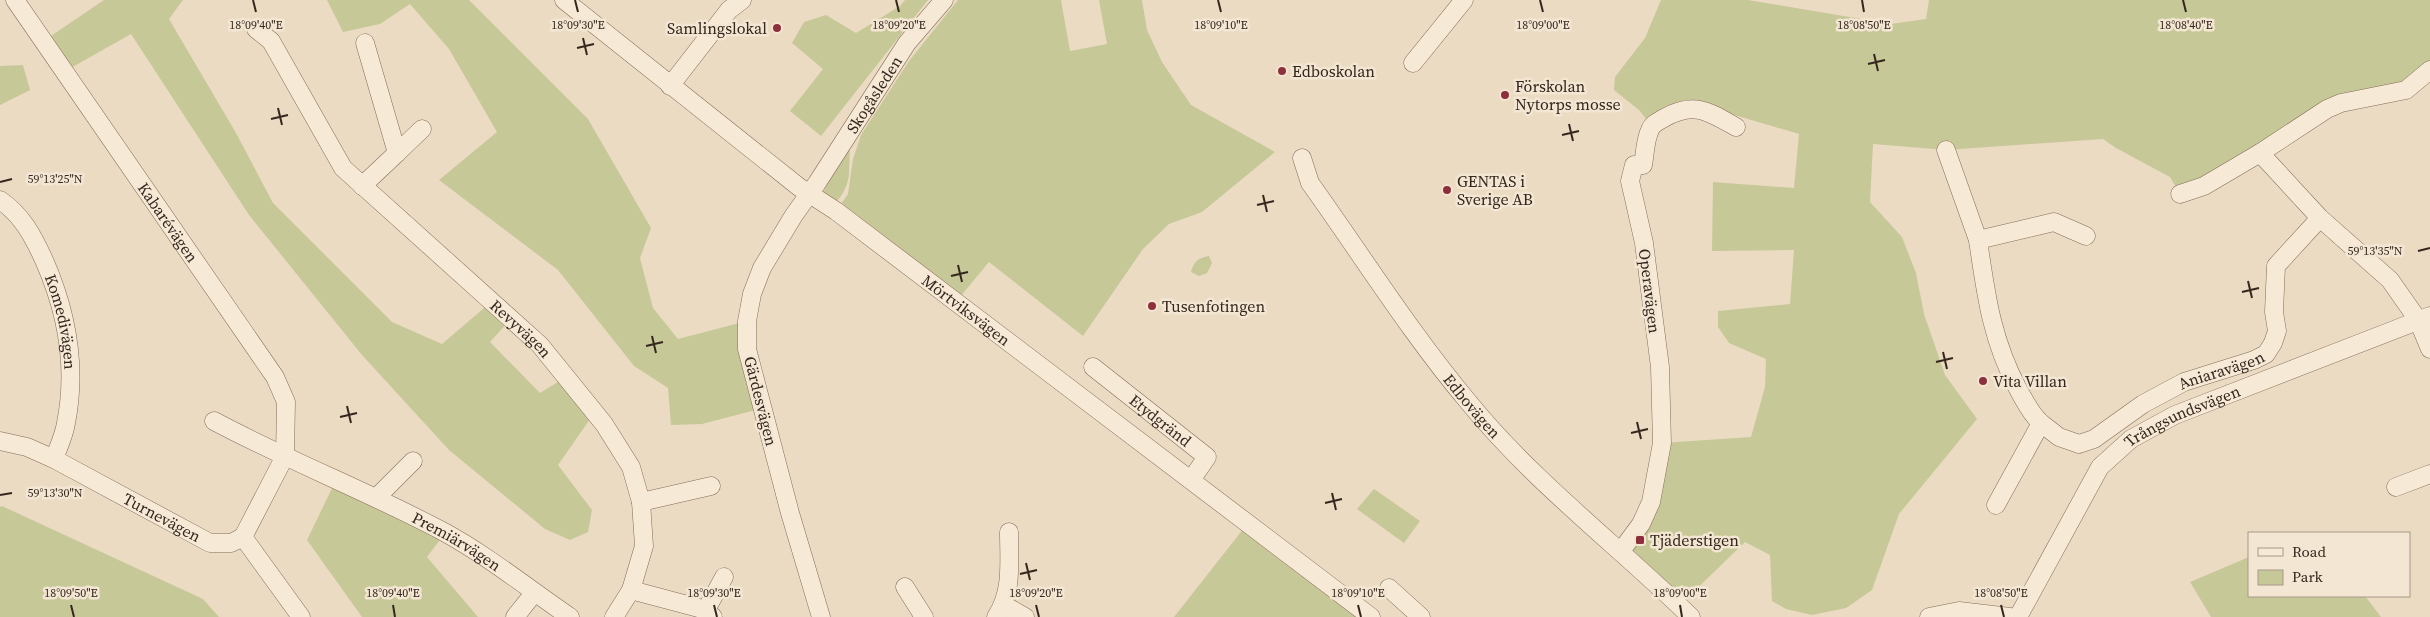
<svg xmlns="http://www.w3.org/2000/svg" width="2430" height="617" font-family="'Source Serif 4',serif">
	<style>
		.green { fill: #c7c898 }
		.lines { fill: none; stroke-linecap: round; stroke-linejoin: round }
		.minor-casing { stroke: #846c5b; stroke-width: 19 }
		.minor { stroke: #f6e9d6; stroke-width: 18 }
		.ticks { fill: none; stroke: #35271e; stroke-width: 2 }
		.poi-dot { fill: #8e303b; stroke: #f3e6d2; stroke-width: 2 }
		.labels { text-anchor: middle; stroke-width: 5; stroke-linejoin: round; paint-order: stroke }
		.poi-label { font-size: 16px; fill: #35271e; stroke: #f3e6d2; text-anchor: start }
		.street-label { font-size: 16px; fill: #35271e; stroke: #f3e6d2 }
		.ticks-label { font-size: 12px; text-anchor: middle; fill: #35271e; stroke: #f3e6d2; stroke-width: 5; stroke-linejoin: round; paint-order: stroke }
	</style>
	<rect width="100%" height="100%" fill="#ebdbc3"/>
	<!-- green -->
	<g class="green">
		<path d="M104 0H183L169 19 236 133 273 203 392 322 442 344 491 302 511 319 490 342 540 393 566 377 595 412 558 465 592 510 588 532 570 540 545 529 449 450 362 355 249 215 131 34 69 69 48 38Z"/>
		<path d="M327 0H469L588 119 651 228 640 258 653 308 678 339 747 321 763 408 702 424 671 425 668 388 634 366 558 270 439 180 497 132 449 49 410 4 380 24 343 32Z"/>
		<path d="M905 0H928L821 136 790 111 823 69 792 43 804 22 826 15 856 33 900 6Z"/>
		<path d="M958 0H1061L1070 51 1107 44 1099 0H1142L1147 30 1162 62 1191 105 1275 152 1202 212 1169 224 1143 249 1083 336 989 262 955 303 836 211 848 194 853 159 861 135 909 61Z"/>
		<path d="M1661 0H1748L1891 24 1926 19 1929 0H2430V72L2341 103 2180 194 2170 177 2116 148 2103 139 1946 150 1873 144 1870 202 1902 237 1916 273 1924 314 1945 375 1977 419 1899 514 1872 590 1846 608 1812 615 1786 609 1772 601 1770 555 1745 542 1679 606 1621 551 1641 524 1662 443 1751 437 1765 387 1766 359 1729 343 1718 327V311L1790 304 1794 250 1712 251 1713 182 1794 188 1799 134 1694 103 1650 124 1639 110 1614 90 1615 77 1645 38Z"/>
		<path d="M23 65 30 90 0 105V66Z"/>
		<path d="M850 144C848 172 854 182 834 205L821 196Z"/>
		<path d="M1209 256 1212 263 1207 273 1199 276 1191 272C1194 261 1198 258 1209 256Z"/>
		<path d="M336 480 445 533 427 557 478 617H362L307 540Z"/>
		<path d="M1374 489 1420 521 1404 543 1357 509Z"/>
		<path d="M2 506 203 599 219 617H0V507Z"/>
		<path d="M1248 523 1371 617H1174Z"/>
		<path d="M2249 557V596H2365L2381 617H2211L2190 582Z"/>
	</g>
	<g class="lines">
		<defs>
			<g id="minor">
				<path id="s1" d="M15 0 275 377 286 402 285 456 243 537 301 617"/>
				<path id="s2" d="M564 0 799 187 836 211 1371 617"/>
				<path id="s3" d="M256 29 271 41 343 168 540 345 604 424 631 467 641 502 644 546 631 590 614 617"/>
				<path d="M1413 63 1464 0"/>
				<path d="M2430 70 2406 90 2341 103 2327 109 2260 153 2320 218 2390 280 2418 320 2430 349"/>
				<path d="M670 86 729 10 742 0"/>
				<path d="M1946 150 1978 240"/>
				<path d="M397 153 422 129"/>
				<path id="s4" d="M1302 158 1310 183C1363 257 1411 334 1470 404 1534 482 1618 546 1691 617"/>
				<path d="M362 186 397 153 365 43"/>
				<path d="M2180 194 2204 186 2260 153"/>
				<path id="s5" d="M0 200C22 215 33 236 44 260 67 312 77 367 66 423 64 436 58 448 54 459"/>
				<path id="s6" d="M1093 367 1207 457 1191 480"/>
				<path id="s7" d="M214 421C289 461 369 492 444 532 488 556 529 589 570 617"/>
				<path d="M2041 423C2031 414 2026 403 2019 391 1992 341 1986 296 1978 240L2054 222 2086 236"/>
				<path id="s8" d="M0 441 27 447 54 459 210 543H231L243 537"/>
				<path d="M2396 487 2430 474"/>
				<path d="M376 498 413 461"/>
				<path d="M641 502 711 486"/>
				<path id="s9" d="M1996 505 2041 423 2059 437 2079 444 2094 439 2143 404 2184 382 2254 360 2266 354 2273 343 2277 331 2274 312 2276 266 2320 218"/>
				<path d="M1621 551 1641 524 1651 502 1662 443 1660 367 1644 243 1630 181 1634 165H1643C1645 154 1645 140 1650 130 1652 124 1659 121 1664 118 1694 101 1708 111 1736 127"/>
				<path d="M905 587 924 617"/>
				<path d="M1389 588 1421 617"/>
				<path d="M631 590 706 610 713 617"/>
				<path d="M1004 605 1025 617"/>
				<path d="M706 610 724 577"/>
				<path d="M515 617 534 593"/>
				<path id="s10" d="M821 617 790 513 747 349V321L752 294 762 268 794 215 817 183 907 43 944 0"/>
				<path d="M996 617C1013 592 1009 562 1009 532"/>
				<path d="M1929 617 1959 611 2010 617"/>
				<path id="s11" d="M2018 617 2100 467 2131 439 2175 415 2430 316"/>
			</g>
		</defs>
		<!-- minor casing -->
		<use href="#minor" class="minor-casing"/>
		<!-- minor -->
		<use href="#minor" class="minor"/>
	</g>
	<!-- ticks -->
	<path class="ticks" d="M253 0 256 12M575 0 578 12M896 0 899 12M1218 0 1221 12M1540 0 1543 12M1862 0 1864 12M2183 0 2186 12M583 38 587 55M577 48 594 44M1874 54 1878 71M1868 64 1885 60M278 108 282 125M271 119 288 115M1569 124 1573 141M1562 135 1579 131M0 182 12 179M1263 195 1267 212M1257 205 1274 201M2418 251 2430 248M958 265 962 282M951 276 968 272M2248 281 2252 298M2242 292 2259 288M652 336 656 353M646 346 663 342M1943 352 1947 369M1936 362 1953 358M347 406 351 423M340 417 357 413M1637 422 1641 439M1631 433 1648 429M1332 493 1336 510M0 495 12 493M1325 503 1342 499M1026 563 1030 580M1020 574 1037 570M71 605 74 617M393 605 395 617M714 605 717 617M1036 605 1039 617M1358 605 1361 617M1680 605 1682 617M2001 605 2004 617"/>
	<!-- markers -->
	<g class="poi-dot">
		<circle cx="777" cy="28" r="5"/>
		<circle cx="1282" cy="71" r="5"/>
		<circle cx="1505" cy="95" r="5"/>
		<circle cx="1447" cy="190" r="5"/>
		<circle cx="1152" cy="306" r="5"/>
		<circle cx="1983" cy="381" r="5"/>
		<rect x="1635" y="535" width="10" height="10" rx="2.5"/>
	</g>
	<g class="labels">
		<!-- poi labels -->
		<g class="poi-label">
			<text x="767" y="34" text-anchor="end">Samlingslokal</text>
			<text x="1292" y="77">Edboskolan</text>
			<text x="1515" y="92">Förskolan<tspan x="1515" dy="18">Nytorps mosse</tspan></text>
			<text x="1457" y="187">GENTAS i<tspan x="1457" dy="18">Sverige AB</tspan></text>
			<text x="1162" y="312">Tusenfotingen</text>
			<text x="1993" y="387">Vita Villan</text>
			<text x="1650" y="546">Tjäderstigen</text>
		</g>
		<!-- street labels -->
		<g class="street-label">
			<text dy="6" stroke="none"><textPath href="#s10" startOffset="568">Skogåsleden</textPath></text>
			<text dy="6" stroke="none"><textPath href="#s1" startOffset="270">Kabarévägen</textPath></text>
			<text transform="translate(1650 291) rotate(83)" y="6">Operavägen</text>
			<text dy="6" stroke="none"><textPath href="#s2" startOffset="508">Mörtviksvägen</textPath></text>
			<text dy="6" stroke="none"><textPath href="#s5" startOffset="140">Komedivägen</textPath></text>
			<text dy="6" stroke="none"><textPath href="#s3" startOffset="405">Revyvägen</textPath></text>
			<text dy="6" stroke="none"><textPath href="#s9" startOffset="299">Aniaravägen</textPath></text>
			<text transform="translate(761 401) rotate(76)" y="6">Gärdesvägen</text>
			<text dy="6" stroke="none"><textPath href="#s4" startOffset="302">Edbovägen</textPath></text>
			<text dy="6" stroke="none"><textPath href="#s11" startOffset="269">Trångsundsvägen</textPath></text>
			<text dy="6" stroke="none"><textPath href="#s6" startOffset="86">Etydgränd</textPath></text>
			<text dy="6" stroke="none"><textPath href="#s8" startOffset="180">Turnevägen</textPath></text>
			<text dy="6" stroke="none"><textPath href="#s7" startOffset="271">Premiärvägen</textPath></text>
		</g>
	</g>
	<g class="ticks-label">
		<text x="256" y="29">18°09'40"E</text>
		<text x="578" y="29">18°09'30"E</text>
		<text x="899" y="29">18°09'20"E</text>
		<text x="1221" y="29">18°09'10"E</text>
		<text x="1543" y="29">18°09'00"E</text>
		<text x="1864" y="29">18°08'50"E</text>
		<text x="2186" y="29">18°08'40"E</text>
		<text x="55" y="183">59°13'25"N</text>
		<text x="2375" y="255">59°13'35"N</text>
		<text x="55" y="497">59°13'30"N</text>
		<text x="71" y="597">18°09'50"E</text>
		<text x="393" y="597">18°09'40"E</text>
		<text x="714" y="597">18°09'30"E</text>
		<text x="1036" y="597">18°09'20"E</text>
		<text x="1358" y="597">18°09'10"E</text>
		<text x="1680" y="597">18°09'00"E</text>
		<text x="2001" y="597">18°08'50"E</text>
	</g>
	<!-- legend -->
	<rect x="2248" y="532" width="162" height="65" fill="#f3e6d2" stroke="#a79a8a"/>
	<rect x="2258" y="548" width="25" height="8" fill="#f6e9d6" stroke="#a79a8a"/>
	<text x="2292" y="557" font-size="15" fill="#35271e">Road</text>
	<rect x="2258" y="570" width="25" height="15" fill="#c7c898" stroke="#a79a8a"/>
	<text x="2292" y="582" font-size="15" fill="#35271e">Park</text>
</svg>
